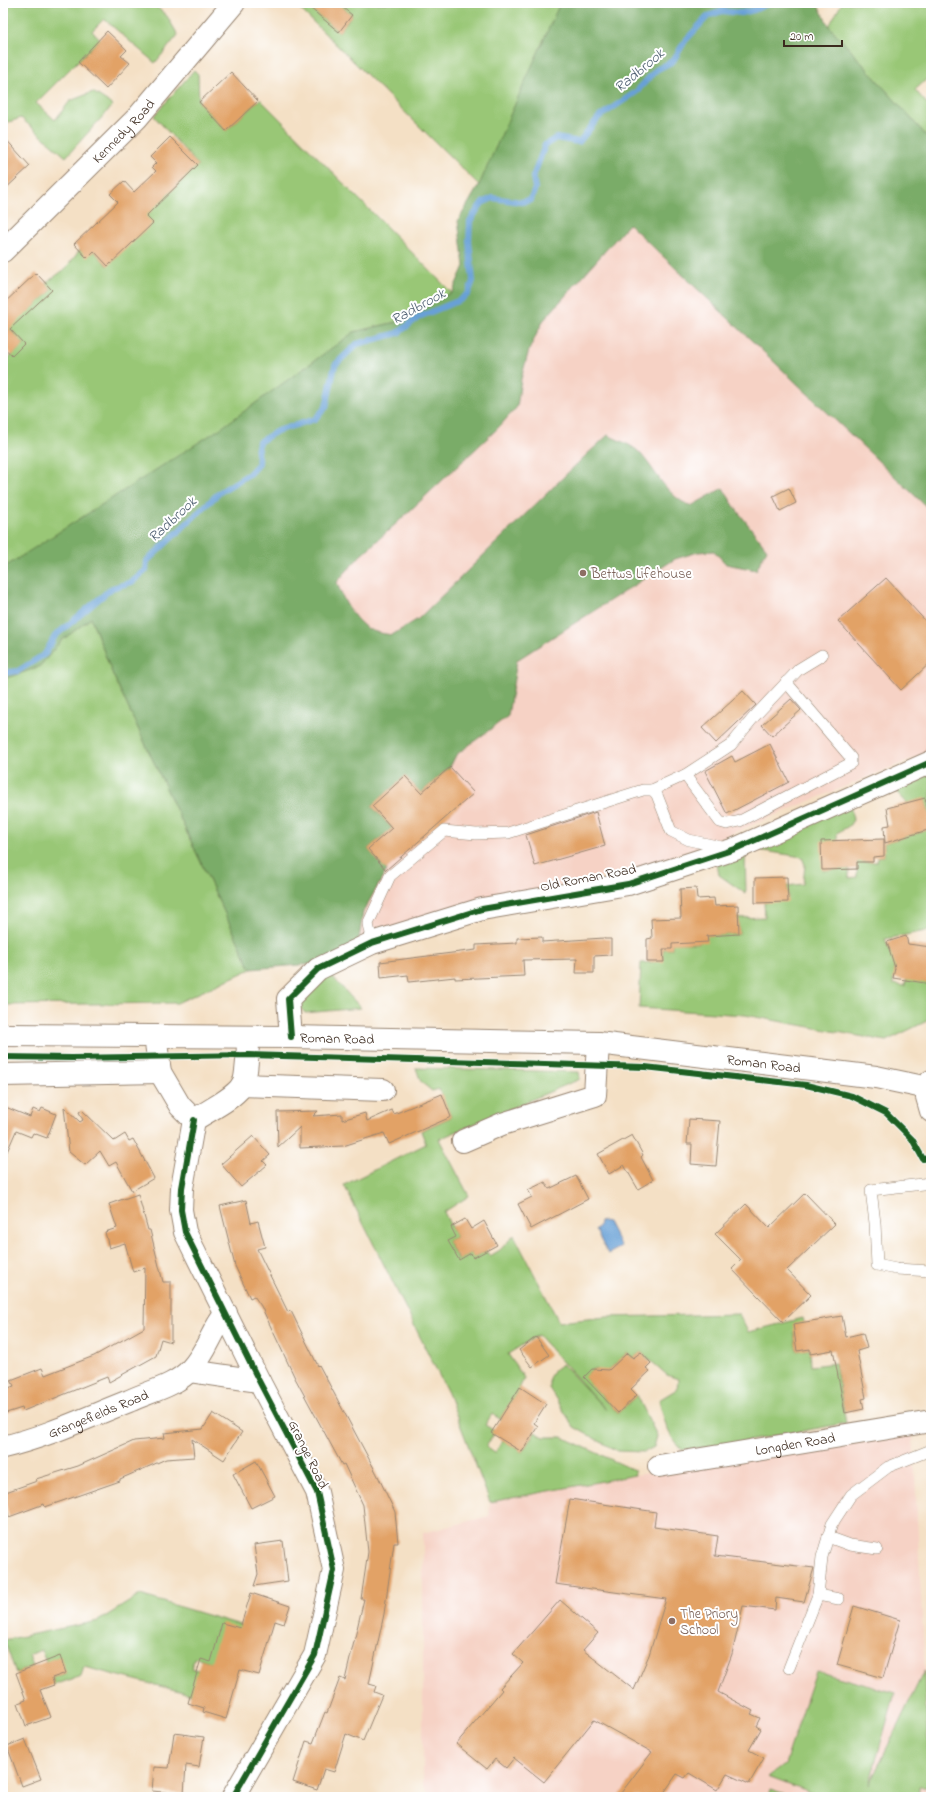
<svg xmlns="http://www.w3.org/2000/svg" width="934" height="1800" font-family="'Indie Flower',sans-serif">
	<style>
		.built { fill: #f6d2c5 }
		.green { fill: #99c776; stroke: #6a784a }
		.forest { fill: #7aac67; stroke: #5a6b42 }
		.water { fill: #68a0d6; stroke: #52657a }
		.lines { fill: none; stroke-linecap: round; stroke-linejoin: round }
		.stream { stroke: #68a0d6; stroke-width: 6 }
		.building { fill: #e2a266 }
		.service-casing { stroke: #988572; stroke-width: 12 }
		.minor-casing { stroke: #988572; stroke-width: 24 }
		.secondary-casing { stroke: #988572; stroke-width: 24 }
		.service { stroke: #fff; stroke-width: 11 }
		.minor { stroke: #fff; stroke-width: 22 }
		.secondary { stroke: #fff; stroke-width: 22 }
		.cycleway-casing { stroke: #fff; stroke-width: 8 }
		.cycleway { stroke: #1b5e20; stroke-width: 6 }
		.education-dot { fill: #8d6e63; stroke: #fff; stroke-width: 1.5 }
		.labels { text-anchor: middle; stroke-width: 4; stroke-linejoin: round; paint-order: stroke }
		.street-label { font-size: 14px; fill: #3b2a1e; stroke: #fff }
		.education-label { font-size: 14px; fill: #785e54; stroke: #fff; text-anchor: start }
		.water-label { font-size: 15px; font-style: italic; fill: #4f5f71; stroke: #fff }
	</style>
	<rect width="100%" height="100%" fill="#fff"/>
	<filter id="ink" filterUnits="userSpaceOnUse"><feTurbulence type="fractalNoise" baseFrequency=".025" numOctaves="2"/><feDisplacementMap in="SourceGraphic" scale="8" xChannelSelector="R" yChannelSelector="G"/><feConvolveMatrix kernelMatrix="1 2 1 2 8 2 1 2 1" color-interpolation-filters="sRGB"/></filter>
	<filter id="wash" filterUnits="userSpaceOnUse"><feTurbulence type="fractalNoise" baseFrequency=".012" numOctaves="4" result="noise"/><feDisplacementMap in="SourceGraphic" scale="16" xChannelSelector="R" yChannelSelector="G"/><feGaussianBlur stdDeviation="0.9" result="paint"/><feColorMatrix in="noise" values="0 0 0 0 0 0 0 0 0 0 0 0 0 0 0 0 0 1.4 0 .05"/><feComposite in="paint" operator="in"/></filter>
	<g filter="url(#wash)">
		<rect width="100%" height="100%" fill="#f4e0c5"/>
		<!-- built -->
		<g class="built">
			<path d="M622 154 931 472V751L696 848 630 872 484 901 251 969 360 468Z"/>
			<path d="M913 1435 931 1797H431L423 1784V1533L489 1516 490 1502 635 1475Z"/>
		</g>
		<!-- green -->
		<g class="green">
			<path d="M3 3H152L167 16 178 35 155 63 104 19 92 31 100 39 36 103 55 120 70 101 93 92 113 105 66 157 21 118 3 124Z"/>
			<path d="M299 3H304L339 32 352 15 337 3H631L479 185 296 5Z"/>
			<path d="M842 3H931V75L915 90 929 106 931 105V141L829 26Z"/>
			<path d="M194 70 198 74 199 102 226 131 260 99 452 293 417 306 396 322 354 332 3 661V362L9 358 24 344 4 323 28 312 52 290 46 283 65 269 80 250 87 257 94 251 108 266 127 211 157 205 198 165 154 116Z"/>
			<path d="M91 618 113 675 251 969 177 1003 3 1005V679L39 667 61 641Z"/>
			<path d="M931 770V820L925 799 907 803 891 786Z"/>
			<path d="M850 804 853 820 849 826 837 833V841L823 870 849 869V878L857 877V860L863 862H877V857L884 856V843L931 829V930L885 939 890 952 915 945 911 966 896 964 893 984 905 986 907 977 931 984V1019L886 1041 745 1015 639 1008 641 963 663 961V949H672V940L677 943H699L700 936 739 934 738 918 765 917 764 903 788 898 787 886 803 884 805 865 802 857 758 850Z"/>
			<path d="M745 851 746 894 719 875 717 863Z"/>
			<path d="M328 972 361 1008 305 1013 300 1007 298 997Z"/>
			<path d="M416 1068 579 1072 580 1079 439 1139 469 1196 444 1212 456 1237 448 1241 458 1260 471 1253 474 1258 486 1251 490 1256 500 1250 514 1235 559 1322 606 1317 739 1314 748 1332 803 1318 806 1329 794 1332 797 1351 810 1349 811 1366 835 1363 846 1423 748 1441 682 1450C667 1436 664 1419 659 1400L677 1389 678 1379 667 1375 641 1352 633 1358 627 1353 603 1375 597 1369H592L587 1374 586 1379 618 1413 637 1395 657 1436 654 1447 644 1452 617 1451 574 1427 549 1388V1378L554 1370 562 1364 606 1410 538 1335 508 1354 524 1378 520 1387 500 1419 492 1414 485 1425 493 1430 494 1434 486 1447 495 1453 503 1440 522 1452 535 1432 544 1437H562L634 1470 635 1475 490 1502 448 1393 344 1185 426 1144 421 1131 451 1117 439 1089 432 1091 421 1082Z"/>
			<path d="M140 1595 254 1629 211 1662 195 1657 191 1668 208 1673 191 1694 84 1667 81 1676 54 1685 52 1678 66 1673 46 1662 41 1650 29 1655 33 1666 16 1673 4 1640 98 1621Z"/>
			<path d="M816 1671 895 1693 869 1785 924 1671 930 1786H920V1796L931 1797H821L768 1777 785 1764Z"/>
			<path d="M770 1789 795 1797H768Z"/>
		</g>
		<!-- forest -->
		<path class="forest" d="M560 3H817L829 26 931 141V511L629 224 543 321 529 350 521 379 517 407 497 429 399 521 360 556 337 582C342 599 356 625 373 631 379 633 386 634 392 635L418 619 584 457 608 435C617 440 633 445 640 453 657 472 666 496 691 506L723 488 736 509 767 549 756 570 726 564 714 551 698 552 675 559 517 660 508 716 456 755 450 767 421 793 405 776 372 806 392 828 368 849 387 870 363 912 358 946 312 964 251 969 113 675 91 618 61 641 39 667 3 679V568L221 428 354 332 396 322 417 306 452 293 464 266 458 221 479 185Z"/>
		<!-- water -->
		<path class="water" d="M603 1221 608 1222 621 1247 608 1254 595 1229 599 1227 600 1222Z"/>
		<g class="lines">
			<!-- stream -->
			<path class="stream" d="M3 673 18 671 45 654 55 636 112 588 132 582 146 570 147 561 220 492 249 474 259 463 257 453 259 442 277 431 315 419 326 407 335 365 357 344 398 333 419 317 460 300 468 294 473 281 469 241 470 221 482 203 493 198 521 202 531 200 535 188 533 177 545 145 556 138 579 142 599 117 636 92 656 70 673 61 685 41 708 16 722 11 741 13 754 10 769 3"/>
		</g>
		<g id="blocks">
			<!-- building -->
			<g class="building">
				<path d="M304 3H337L352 15 339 32Z"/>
				<path d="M107 31 127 50 121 56 130 63 106 89 78 62Z"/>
				<path d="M231 72 258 101 226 131 199 102Z"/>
				<path d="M3 136 30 166 3 191Z"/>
				<path d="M170 137 198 165 146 216 153 223 108 266 94 251 87 258 74 244 118 202 110 194 124 181 134 192 156 171 152 167 156 163 150 157Z"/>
				<path d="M36 273 52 290 10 329 24 344 12 356 3 346V304Z"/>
				<path d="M789 488 796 503 780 511 773 496Z"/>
				<path d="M886 578 931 627V662L901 690 838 621Z"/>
				<path d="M743 691 756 705 716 743 702 728Z"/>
				<path d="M791 699 801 710 772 736 762 725Z"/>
				<path d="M770 744 789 782 727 814 705 771 732 756 735 762Z"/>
				<path d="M450 767 474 793 386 870 368 849 392 828 372 806 405 776 421 793Z"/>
				<path d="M925 798 931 820V829L885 843 884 826 890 825 887 808Z"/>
				<path d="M596 812 605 846 535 866 526 835Z"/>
				<path d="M884 839V856L873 857V862H857V869L822 870 821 841Z"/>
				<path d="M787 877 788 902 755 903V878Z"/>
				<path d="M696 888 697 899 714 898 715 906 738 905 739 934 707 936 708 942 672 944V949H663L664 962H647V939L652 938 651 919 681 918 680 889Z"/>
				<path d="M906 936 908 944 931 947V984L893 978 895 968 887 942Z"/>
				<path d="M542 937V942L604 938V939H611V955L594 956V973H576L577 959 523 960 524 976 455 979V977L409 982 408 975 381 978 380 962 476 950V945L517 943V938Z"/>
				<path d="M442 1094 451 1117 389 1144 384 1133 343 1146 300 1148V1127L278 1147 277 1112 318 1111 313 1116 342 1114V1120L365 1113 367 1121 392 1110 394 1114Z"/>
				<path d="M3 1106 30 1117 33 1109 40 1112 42 1108 56 1114 47 1138 33 1133 31 1137 16 1131 3 1161Z"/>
				<path d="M64 1107 80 1122 83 1120 79 1112 82 1110 114 1141 125 1134 129 1141 133 1139 154 1178 132 1191 116 1162 109 1166 100 1151 85 1165 69 1152Z"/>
				<path d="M689 1119 720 1121 716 1166 691 1164 692 1144H687Z"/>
				<path d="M632 1135 643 1155 641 1157 653 1180 638 1189 624 1165 609 1174 598 1154Z"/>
				<path d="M253 1136 270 1155 263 1161 267 1165 241 1187 221 1164Z"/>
				<path d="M576 1176 588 1199 531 1229 518 1204 532 1197 528 1190 545 1182 549 1189Z"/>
				<path d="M805 1193 835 1224 787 1270 811 1295 783 1322 732 1269 741 1260 715 1234 746 1204 769 1228Z"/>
				<path d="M138 1194 148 1230H150L163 1282H171V1342L161 1339 156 1356 109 1382 107 1377 23 1411 22 1408 3 1414V1390L14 1386 11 1380 42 1368 45 1375 94 1356 144 1328 145 1268 133 1272 125 1243 109 1248 105 1232 117 1228 109 1204Z"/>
				<path d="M246 1200 251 1223 258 1221 265 1247 257 1249 288 1312 291 1311 318 1366 319 1365 377 1474 395 1512 398 1543H394L384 1614 369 1684 376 1686 374 1692 382 1695 363 1741 346 1734 334 1772 324 1769 317 1790 293 1782 306 1741 313 1743 325 1712 327 1713 340 1678 345 1680 364 1599H361L368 1552 363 1505 344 1464 342 1465 295 1378 261 1306 254 1296 250 1298 235 1266 220 1206Z"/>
				<path d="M465 1219 471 1229 484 1221 497 1245 473 1258 471 1253 459 1260 448 1241 456 1237 451 1227Z"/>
				<path d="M842 1316 846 1337 863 1333 867 1348 857 1351 866 1398 862 1399 864 1409 845 1413 833 1350 810 1354V1349L797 1351 793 1324Z"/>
				<path d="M536 1337 549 1355 532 1367 519 1350Z"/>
				<path d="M641 1352 651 1363 646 1368 650 1371 631 1389 637 1395 618 1413 584 1377 592 1369 609 1370 627 1353 633 1358Z"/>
				<path d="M520 1387 546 1404 534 1423 538 1426 522 1452 491 1433Z"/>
				<path d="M213 1413 242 1432 224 1460 192 1439 194 1457 166 1459 120 1479V1481L45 1507 44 1504 9 1517 3 1493 37 1481 36 1479 78 1466 134 1441 165 1438 164 1433 203 1429Z"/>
				<path d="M256 1461 275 1496 251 1508 233 1474Z"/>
				<path d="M570 1499 656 1512 654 1527 718 1536 715 1556 814 1568 804 1602 776 1598 775 1610 743 1606 732 1654 718 1692 753 1711 751 1714 760 1718 756 1726 761 1729 749 1750 764 1758 749 1784 727 1774 717 1790 689 1773 685 1778 677 1774 661 1797H618L652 1752 594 1720 544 1782 514 1758 506 1768 495 1759 487 1769 456 1744 502 1690 500 1688 523 1663 513 1654 560 1600 598 1633 583 1650 634 1690 649 1655 666 1599 555 1584Z"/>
				<path d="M283 1541 288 1581 254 1586 258 1574 254 1545Z"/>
				<path d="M251 1593 290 1606 284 1624 275 1621 259 1675 240 1670 226 1719 203 1712 204 1708 188 1703 201 1659 211 1662 222 1623 240 1628Z"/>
				<path d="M854 1606 900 1620 883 1678 837 1665Z"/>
				<path d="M60 1656 66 1673 52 1678 54 1685 40 1690 51 1717 26 1726 18 1703 26 1700 16 1673Z"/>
				<path d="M174 1733 204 1737 199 1767 186 1765 184 1794 152 1791 154 1767 169 1768Z"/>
				<path d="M25 1739 41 1779 22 1786 7 1746Z"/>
			</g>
		</g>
	</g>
	<g filter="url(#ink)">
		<use href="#blocks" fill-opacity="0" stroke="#988572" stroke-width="1"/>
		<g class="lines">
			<defs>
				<g id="service">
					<path d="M685 775 720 822 727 824 740 821 851 763V758L786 682"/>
					<path d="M652 790 685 775 731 745 754 717 799 669 822 655"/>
					<path d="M372 943 368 924 390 876 444 831 476 834 508 833 643 790H653L657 795 671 831 689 840 726 848"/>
					<path d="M931 1183 871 1190 875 1223 877 1265 896 1269 931 1271"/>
					<path d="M828 1537 850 1545 877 1549"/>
					<path d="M818 1595 839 1599"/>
					<path d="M789 1668 818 1595 822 1557 832 1524 851 1495 888 1467 931 1450"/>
				</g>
				<g id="minor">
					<path id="s1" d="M3 251 137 118 234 3"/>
					<path d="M155 1036 160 1072 180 1106 194 1120"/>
					<path d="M291 1037 288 999 318 969 372 943 482 909 628 884 735 849 931 762"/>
					<path d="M3 1075 160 1072"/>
					<path d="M242 1085 383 1090"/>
					<path d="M194 1120 182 1188 181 1210 185 1232 259 1381 317 1492 334 1570 315 1655 233 1797"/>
					<path d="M194 1120C209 1110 230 1101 242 1086 247 1079 248 1047 248 1037"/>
					<path d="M463 1141 502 1124 595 1095 598 1043"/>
					<path d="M190 1371 259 1381"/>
					<path id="s2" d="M3 1447C46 1437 88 1417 129 1401 148 1392 176 1386 191 1369 208 1351 211 1331 226 1313"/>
					<path id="s3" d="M659 1466 931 1421"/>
				</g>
				<g id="secondary">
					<path id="s4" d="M3 1035 291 1037 598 1043 876 1077 928 1088"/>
					<path d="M931 1081 927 1097 931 1111"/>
				</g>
			</defs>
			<!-- service casing -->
			<use href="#service" class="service-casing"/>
			<!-- minor casing -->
			<use href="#minor" class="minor-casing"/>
			<!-- secondary casing -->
			<use href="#secondary" class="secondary-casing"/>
			<!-- service -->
			<use href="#service" class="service"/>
			<!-- minor -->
			<use href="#minor" class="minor"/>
			<!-- secondary -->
			<use href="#secondary" class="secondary"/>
			<defs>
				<g id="cycleway">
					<path d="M291 1037 288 999 318 969 372 943 482 909 628 884 735 849 931 762"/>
					<path d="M3 1057 72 1058 248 1055 645 1067 806 1085 852 1096 886 1113 912 1139 923 1159 931 1158"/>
					<path d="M194 1120 182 1188 181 1210 185 1232 259 1381 317 1492 334 1570 315 1655 233 1797"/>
				</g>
			</defs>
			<!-- cycleway casing -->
			<use href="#cycleway" class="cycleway-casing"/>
			<!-- cycleway -->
			<use href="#cycleway" class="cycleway"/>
		</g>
	</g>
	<!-- markers -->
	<g class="education-dot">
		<circle cx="583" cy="573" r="4"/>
		<circle cx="672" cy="1621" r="4"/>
	</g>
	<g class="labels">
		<!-- street labels -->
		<g class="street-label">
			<text dy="5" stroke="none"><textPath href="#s1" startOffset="170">Kennedy Road</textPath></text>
			<text transform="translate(588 877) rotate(-11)" y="5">Old Roman Road</text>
			<text dy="5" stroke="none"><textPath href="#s4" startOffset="334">Roman Road</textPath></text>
			<text dy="5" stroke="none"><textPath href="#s4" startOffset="762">Roman Road</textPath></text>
			<text dy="5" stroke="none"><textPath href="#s2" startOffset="101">Grangefields Road</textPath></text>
			<text dy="5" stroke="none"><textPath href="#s3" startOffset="138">Longden Road</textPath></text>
			<text transform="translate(309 1454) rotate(64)" y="5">Grange Road</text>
		</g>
		<!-- education labels -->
		<g class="education-label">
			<text x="591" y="578">Bettws Lifehouse</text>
			<text x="680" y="1618">The Priory<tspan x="680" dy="16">School</tspan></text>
		</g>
		<!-- water labels -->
		<g class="water-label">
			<text transform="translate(639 70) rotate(-40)" y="5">Radbrook</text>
			<text transform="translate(418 306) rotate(-29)" y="5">Radbrook</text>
			<text transform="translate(172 519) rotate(-43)" y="5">Radbrook</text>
		</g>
	</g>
	<!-- margin -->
	<rect width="934" height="1800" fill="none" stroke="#fff" stroke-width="16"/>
	<!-- scale -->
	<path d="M784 40v6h58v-6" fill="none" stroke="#3b2a1e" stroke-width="2"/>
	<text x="790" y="40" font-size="12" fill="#3b2a1e" stroke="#ffffff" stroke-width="3" paint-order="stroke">20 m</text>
</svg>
